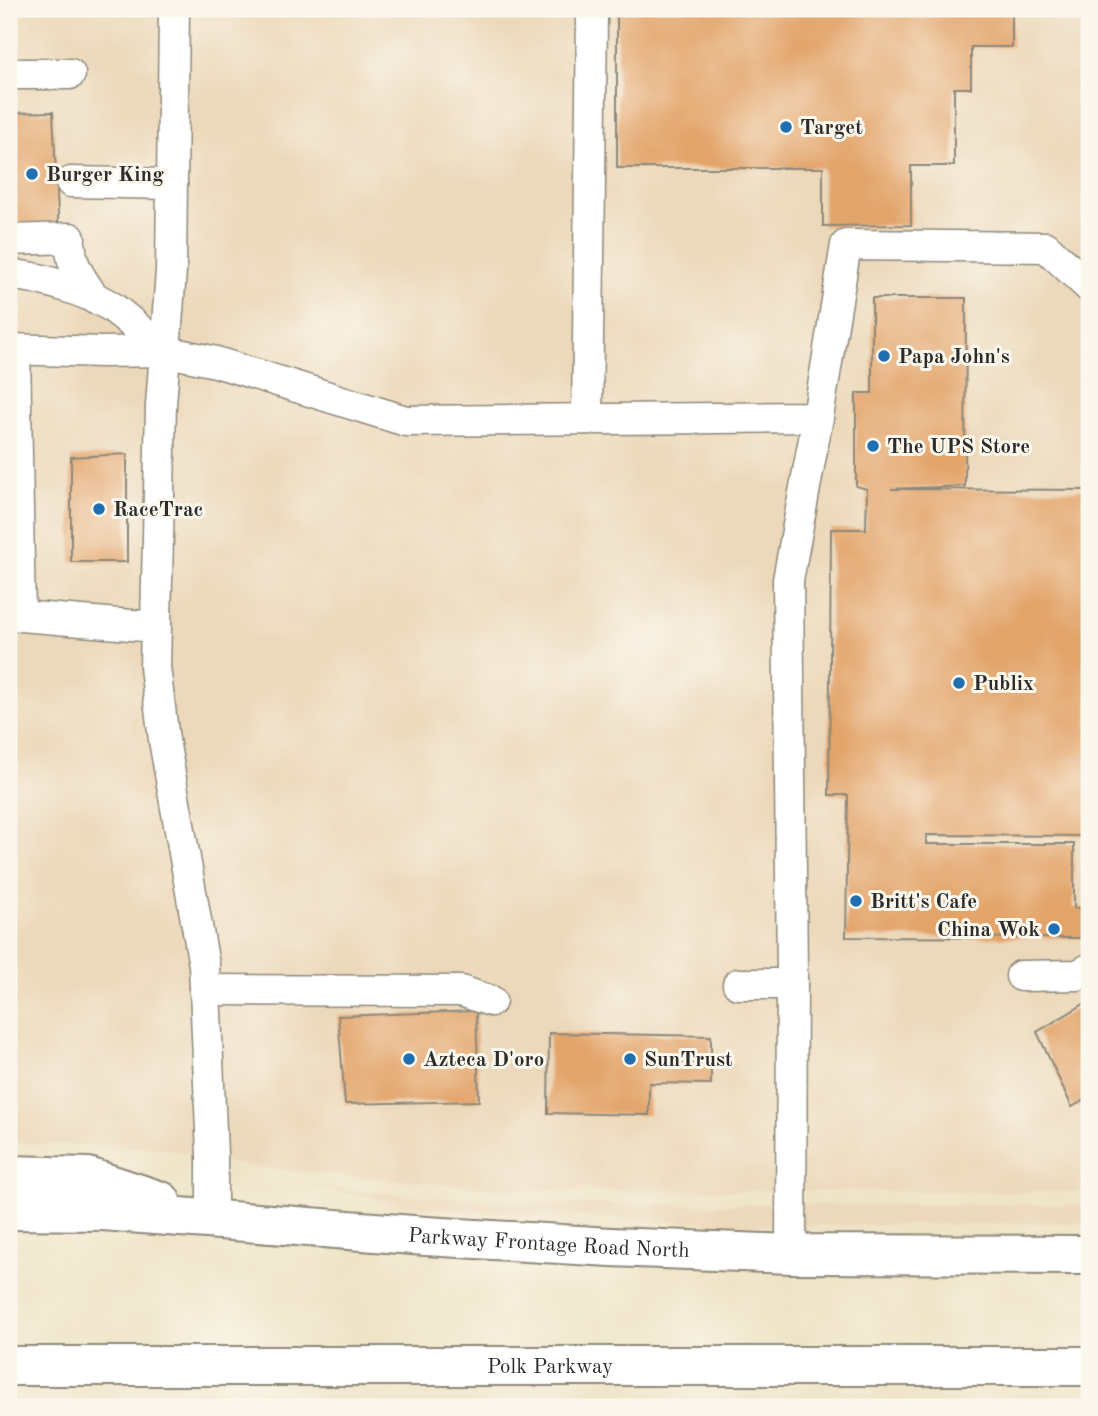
<svg xmlns="http://www.w3.org/2000/svg" width="1098" height="1416" font-family="'Old Standard TT',serif">
	<style>
		.built { fill: #ecd8ba }
		.building { fill: #e3a46a }
		.lines { fill: none; stroke-linecap: round; stroke-linejoin: round }
		.minor-casing { stroke: #8d8879; stroke-width: 33 }
		.major-casing { stroke: #8d8879; stroke-width: 42 }
		.highway-casing { stroke: #8d8879; stroke-width: 42 }
		.minor { stroke: #fff; stroke-width: 30 }
		.major { stroke: #fff; stroke-width: 38 }
		.highway { stroke: #fff; stroke-width: 38 }
		.poi-dot { fill: #1f6fb2; stroke: #fbf7ec; stroke-width: 2.5 }
		.labels { text-anchor: middle; stroke-width: 6; stroke-linejoin: round; paint-order: stroke }
		.poi-label { font-size: 21px; font-weight: bold; fill: #2b2b2b; stroke: #fbf7ec; text-anchor: start }
		.street-label { font-size: 21px; fill: #2b2b2b; stroke: #fbf7ec }
	</style>
	<rect width="100%" height="100%" fill="#fbf7ec"/>
	<filter id="ink" filterUnits="userSpaceOnUse"><feTurbulence type="fractalNoise" baseFrequency=".0143" numOctaves="2"/><feDisplacementMap in="SourceGraphic" scale="14" xChannelSelector="R" yChannelSelector="G"/><feConvolveMatrix kernelMatrix="1 2 1 2 8 2 1 2 1" color-interpolation-filters="sRGB"/></filter>
	<filter id="wash" filterUnits="userSpaceOnUse"><feTurbulence type="fractalNoise" baseFrequency=".00686" numOctaves="4" result="noise"/><feDisplacementMap in="SourceGraphic" scale="28" xChannelSelector="R" yChannelSelector="G"/><feGaussianBlur stdDeviation="1.57" result="paint"/><feColorMatrix in="noise" values="0 0 0 0 0 0 0 0 0 0 0 0 0 0 0 0 0 1.4 0 .05"/><feComposite in="paint" operator="in"/></filter>
	<g filter="url(#wash)">
		<rect width="100%" height="100%" fill="#efe4c7"/>
		<!-- built -->
		<g class="built">
			<path d="M9 9H1089V1192L515 1190 257 1168 163 1148 9 1143Z"/>
			<path d="M307 1186 515 1204 1089 1205V1223L769 1226 428 1209Z"/>
		</g>
		<g id="blocks">
			<!-- building -->
			<g class="building">
				<path d="M617 9H1012V47H971V88H954V166H911V225L823 226V168H617Z"/>
				<path d="M53 112 59 235 9 236V113Z"/>
				<path d="M872 298H966L965 486 891 489 1088 490 1089 836 926 835V844H1074V908H1089V938L846 937 848 795H829L831 529H866L867 489 856 486V393H872Z"/>
				<path d="M127 454V562H71V457Z"/>
				<path d="M1089 1001V1097L1072 1107 1037 1032Z"/>
				<path d="M476 1011 479 1101 345 1104 338 1016Z"/>
				<path d="M549 1033 711 1036V1084L649 1083V1115L548 1113Z"/>
			</g>
		</g>
	</g>
	<g filter="url(#ink)">
		<use href="#blocks" fill-opacity="0" stroke="#8d8879" stroke-width="2"/>
		<g class="lines">
			<defs>
				<g id="minor">
					<path d="M174 9 171 271 161 405 155 667 164 740 204 965 212 1154V1218"/>
					<path d="M9 74H70"/>
					<path d="M71 182 172 184"/>
					<path d="M9 240 70 238"/>
					<path d="M71 248C71 267 85 284 95 299"/>
					<path d="M9 275C35 275 92 293 113 308 131 321 147 337 164 351"/>
					<path d="M9 349 102 352 164 351 216 362 406 421 818 417 846 245 1046 247 1089 287"/>
					<path d="M15 350 20 616 156 627"/>
					<path d="M587 419 592 18 590 9"/>
					<path d="M1021 976 1078 975 1089 969"/>
					<path d="M738 984H792"/>
					<path d="M205 990 461 991 491 1001"/>
					<path d="M791 1254 792 973 788 580 818 417"/>
				</g>
				<g id="major">
					<path d="M9 1175 88 1177 161 1201"/>
					<path id="s1" d="M9 1210 103 1211 426 1236 611 1247 791 1254 1089 1255"/>
				</g>
				<g id="highway">
					<path id="s2" d="M9 1366H1089"/>
				</g>
			</defs>
			<!-- minor casing -->
			<use href="#minor" class="minor-casing"/>
			<!-- major casing -->
			<use href="#major" class="major-casing"/>
			<!-- highway casing -->
			<use href="#highway" class="highway-casing"/>
			<!-- minor -->
			<use href="#minor" class="minor"/>
			<!-- major -->
			<use href="#major" class="major"/>
			<!-- highway -->
			<use href="#highway" class="highway"/>
		</g>
	</g>
	<!-- markers -->
	<g class="poi-dot">
		<circle cx="786" cy="127" r="7"/>
		<circle cx="32" cy="174" r="7"/>
		<circle cx="884" cy="356" r="7"/>
		<circle cx="873" cy="446" r="7"/>
		<circle cx="99" cy="509" r="7"/>
		<circle cx="959" cy="683" r="7"/>
		<circle cx="856" cy="901" r="7"/>
		<circle cx="1054" cy="929" r="7"/>
		<circle cx="409" cy="1059" r="7"/>
		<circle cx="630" cy="1059" r="7"/>
	</g>
	<g class="labels">
		<!-- poi labels -->
		<g class="poi-label">
			<text x="800" y="134">Target</text>
			<text x="46" y="181">Burger King</text>
			<text x="898" y="363">Papa John's</text>
			<text x="887" y="453">The UPS Store</text>
			<text x="113" y="516">RaceTrac</text>
			<text x="973" y="690">Publix</text>
			<text x="870" y="908">Britt's Cafe</text>
			<text x="1040" y="936" text-anchor="end">China Wok</text>
			<text x="423" y="1066">Azteca D'oro</text>
			<text x="644" y="1066">SunTrust</text>
		</g>
		<!-- street labels -->
		<g class="street-label">
			<text dy="7" stroke="none"><textPath href="#s1" startOffset="541">Parkway Frontage Road North</textPath></text>
			<text dy="7" stroke="none"><textPath href="#s2" startOffset="541">Polk Parkway</textPath></text>
		</g>
	</g>
	<!-- margin -->
	<rect width="1098" height="1416" fill="none" stroke="#fbf7ec" stroke-width="35"/>
</svg>
